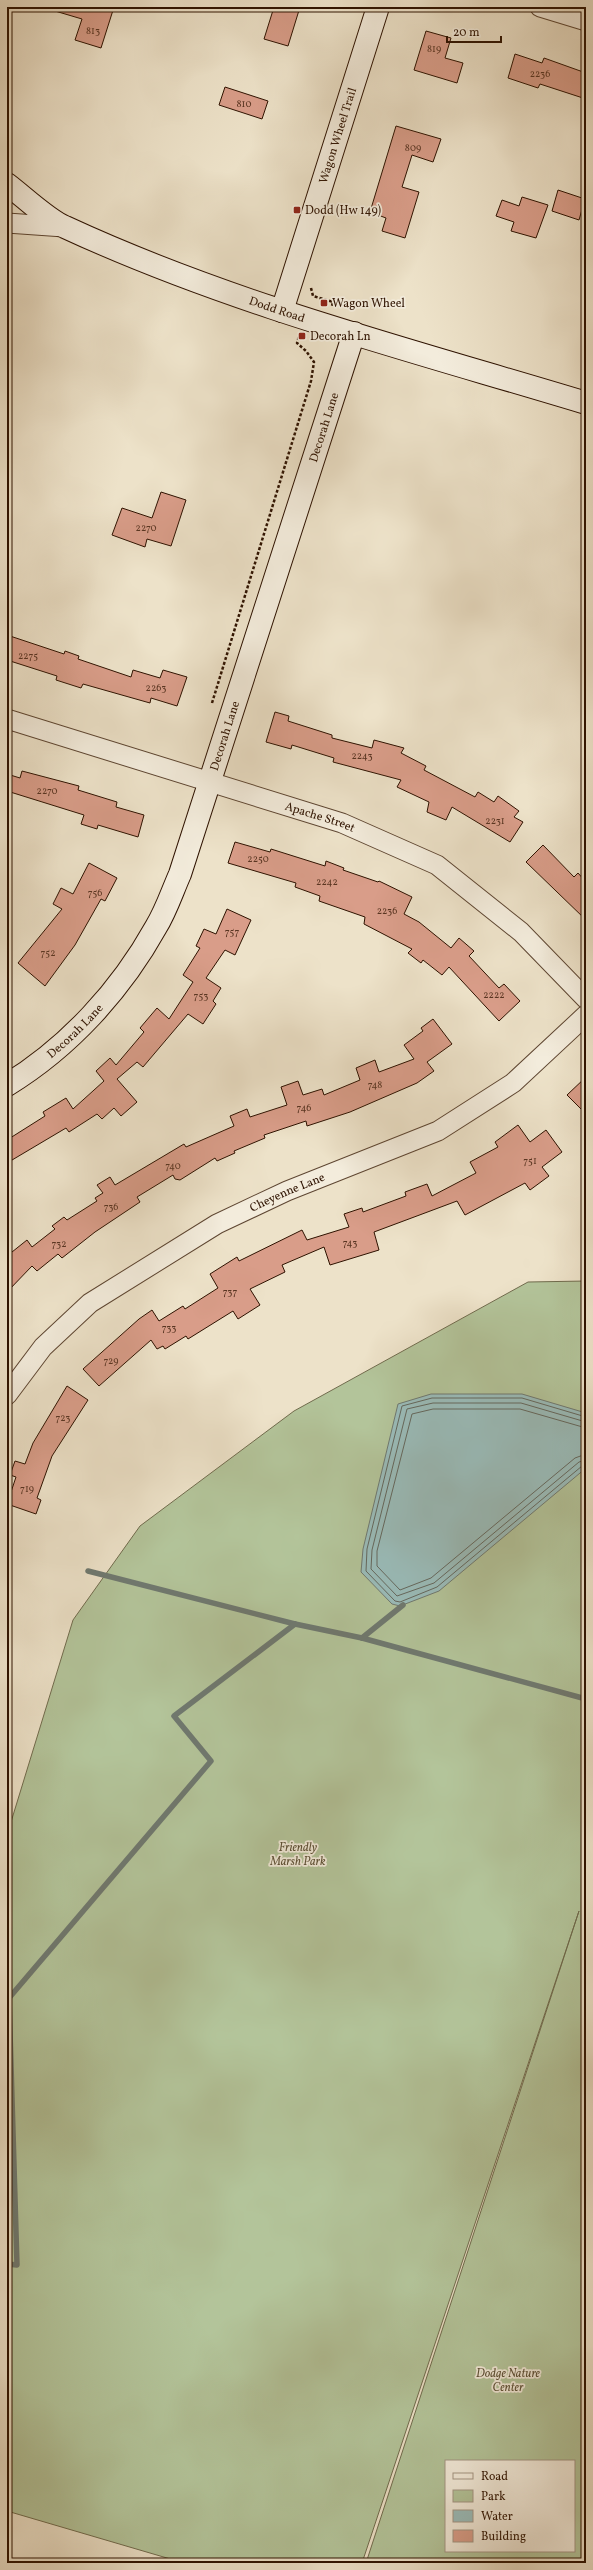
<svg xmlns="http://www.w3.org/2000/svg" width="593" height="2570" font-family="Vollkorn,serif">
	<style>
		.green { fill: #b3c49a; stroke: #706b4d; fill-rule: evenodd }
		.water { fill: #9abdbb; stroke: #6f7970 }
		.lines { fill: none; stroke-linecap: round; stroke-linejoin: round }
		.shore { stroke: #64685e; stroke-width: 1 }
		.stream { stroke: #6f7970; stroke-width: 5.5 }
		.building { fill: #d99d89; stroke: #2e1200 }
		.street-casing { stroke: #5e4632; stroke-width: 21 }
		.secondary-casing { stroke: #2e1200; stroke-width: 24 }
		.path { stroke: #2e1200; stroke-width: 2.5; stroke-dasharray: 3 2; stroke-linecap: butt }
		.street { stroke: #f3ecdc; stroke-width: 19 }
		.secondary { stroke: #f3ecdc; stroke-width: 22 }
		.poi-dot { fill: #8f2418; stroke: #f3ecdc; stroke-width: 1.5 }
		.labels { text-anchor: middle; stroke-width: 3.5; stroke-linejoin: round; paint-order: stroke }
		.number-label { font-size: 10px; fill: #593522 }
		.street-label { font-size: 12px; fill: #2e1200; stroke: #f3ecdc }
		.poi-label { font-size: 12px; fill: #2e1200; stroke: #f3ecdc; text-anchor: start }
		.park-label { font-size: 12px; font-style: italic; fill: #5d5036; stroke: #f3ecdc }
	</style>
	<rect width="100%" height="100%" fill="#ede2c9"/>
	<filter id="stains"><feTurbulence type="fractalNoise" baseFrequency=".005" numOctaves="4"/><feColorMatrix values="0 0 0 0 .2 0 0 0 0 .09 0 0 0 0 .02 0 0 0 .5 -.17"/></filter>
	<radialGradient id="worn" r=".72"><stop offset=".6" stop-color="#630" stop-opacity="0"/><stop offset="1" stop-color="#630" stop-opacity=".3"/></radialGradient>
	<!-- green -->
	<path class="green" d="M586 1281V2563H366L579 1911 362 2563H184L7 2511V1835L73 1620 140 1526 294 1411 528 1282ZM446 2461H574V2551H446Z"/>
	<!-- water -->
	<path class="water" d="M431 1394H522L586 1413V1468L439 1591 400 1606 392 1604 361 1572 363 1549 398 1404Z"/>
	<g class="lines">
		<!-- shore -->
		<g class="shore">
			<path d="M586 1417 522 1398H432L402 1406 367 1549 366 1571 395 1601 400 1602 437 1587 582 1466 586 1465"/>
			<path d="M586 1422 521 1403H433L407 1409 372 1550 371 1569 397 1596 434 1583 579 1462 586 1460"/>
			<path d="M586 1428 520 1409H433L412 1414 377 1551V1566L400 1590 431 1578 575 1458 586 1454"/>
		</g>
		<!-- stream -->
		<g class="stream">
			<path d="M88 1571 295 1624 362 1638 586 1699"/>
			<path d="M362 1638 403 1605"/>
			<path d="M7 2264 17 2265 9 1998 211 1761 174 1716 295 1624"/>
		</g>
	</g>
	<!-- building -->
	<g class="building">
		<path d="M55 7H114L101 48 75 40 82 19 55 11Z"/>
		<path d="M274 7H300L288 46 264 39Z"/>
		<path d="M426 31 451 38 445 58 463 63 457 83 414 70Z"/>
		<path d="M515 54 542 63 544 58 586 73V99L540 84 538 88 508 78Z"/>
		<path d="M225 87 268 101 262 119 219 105Z"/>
		<path d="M396 126 441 139 433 162 412 155 402 187 419 192 405 238 382 231 386 218 370 212Z"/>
		<path d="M558 190 585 199 579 220 552 211Z"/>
		<path d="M522 197 548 205 536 238 511 231 514 222 496 216 502 200 519 206Z"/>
		<path d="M161 492 186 500 171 546 147 539 145 547 112 535 122 508 152 518Z"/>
		<path d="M7 635 64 654 65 651 79 656 78 659 131 677 133 670 160 678 163 670 187 677 177 706 151 698 150 703 83 684 81 688 56 680 57 676 7 660Z"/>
		<path d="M275 712 289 716 288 721 332 735V738L372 748 374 740 404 748 401 753 426 766 424 770 475 797 478 792 494 802 498 796 519 811 514 817 523 822 510 842 452 807 446 820 427 812 429 802 397 787 401 780 333 762 334 758 292 745 291 749 266 742Z"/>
		<path d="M22 771 79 786 78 790 117 802 116 807 144 815 138 837 98 825 97 829 81 824 84 815 7 791V774L20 778Z"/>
		<path d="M235 842 270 852 271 849 325 866 326 861 344 868 343 870 378 882 379 881 412 897 404 914 419 922 451 948 459 938 474 951 469 956 499 988 504 984 520 1001 499 1021 449 967 442 975 423 960 421 963 408 953 412 949 364 924 365 917 319 901 320 896 295 887 296 883 228 863Z"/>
		<path d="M543 845 574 877 578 873 586 882V920L526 862Z"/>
		<path d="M89 863 117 878 105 901 101 899 75 945 45 986 18 963 62 909 53 904 61 888 73 894Z"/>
		<path d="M227 909 251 920 235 955 225 950 206 978 221 988 213 1001 216 1004 203 1024 188 1014 143 1067 137 1062 117 1079 137 1102 121 1116 114 1108 102 1119 97 1114 69 1132 66 1128 7 1163V1140L45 1116 43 1112 66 1098 73 1109 104 1081 96 1071 110 1058 116 1065 144 1032 140 1028 157 1008 169 1019 193 982 183 975 200 948 196 946 204 929 216 934Z"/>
		<path d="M433 1019 452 1044 427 1062 434 1071 417 1083 350 1112 307 1126 306 1121 264 1135 265 1138 234 1151 235 1153 217 1161 215 1158 180 1180 175 1179 173 1175 137 1197 140 1202 95 1232 62 1258 58 1254 37 1271 32 1266 7 1292V1256L27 1240 32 1247 55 1229 52 1226 64 1217 67 1220 97 1201 95 1198 103 1193 97 1185 110 1177 115 1185 184 1144 186 1147 234 1126 230 1116 247 1109 250 1117 287 1105 281 1087 298 1081 303 1095 322 1089 324 1095 360 1080 356 1068 375 1060 379 1072 414 1059 404 1045 423 1031 421 1028Z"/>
		<path d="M586 1077V1114L567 1095Z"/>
		<path d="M518 1125 530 1142 546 1130 562 1152 542 1167 549 1176 530 1190 525 1183 465 1215 457 1201 374 1232 379 1250 330 1265 324 1247 282 1265 285 1272 250 1289 260 1305 238 1319 233 1311 188 1339 186 1336 165 1349 163 1346 157 1349 151 1340 99 1386 83 1369 139 1319 152 1310 159 1321 183 1306 185 1309 218 1288 210 1274 237 1257 239 1261 302 1230 307 1240 349 1227 344 1214 362 1208 363 1212 406 1196 405 1192 427 1184 432 1196 476 1173 470 1162 498 1147 495 1142Z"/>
		<path d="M67 1386 88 1400 52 1456 37 1498 41 1500 36 1514 7 1504 16 1477 10 1475 15 1461 25 1464 33 1443Z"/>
	</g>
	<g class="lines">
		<defs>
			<g id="street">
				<path d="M540 7 586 21"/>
				<path d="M7 223 64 227"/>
				<path id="s1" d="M7 719 342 823 437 865 521 932 586 999"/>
				<path id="s2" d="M7 1395 43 1347 90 1303 217 1224 287 1191 438 1131 513 1083 586 1015"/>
			</g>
			<g id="secondary">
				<path id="s3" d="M7 184C23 196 48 220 65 227 231 304 411 350 586 403"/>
				<path id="s4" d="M282 311 378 7"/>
				<path id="s5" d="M7 1085C69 1047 121 990 156 927 166 911 172 892 180 874L354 333"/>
			</g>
		</defs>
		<!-- street casing -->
		<use href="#street" class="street-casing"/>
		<!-- secondary casing -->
		<use href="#secondary" class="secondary-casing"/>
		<!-- path -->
		<g class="path">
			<path d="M311 288 313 296 333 302 332 306"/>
			<path d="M212 703 311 381 314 362 306 351 297 343 299 336"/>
		</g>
		<!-- street -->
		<use href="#street" class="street"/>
		<!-- secondary -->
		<use href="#secondary" class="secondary"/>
	</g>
	<!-- markers -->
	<g class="poi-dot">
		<rect x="293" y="206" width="8" height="8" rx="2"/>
		<rect x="320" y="299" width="8" height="8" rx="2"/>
		<rect x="298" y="332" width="8" height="8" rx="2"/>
	</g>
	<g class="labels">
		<!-- number labels -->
		<g class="number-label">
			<text x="93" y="34">813</text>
			<text x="434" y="52">819</text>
			<text x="540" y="77">2236</text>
			<text x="244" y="107">810</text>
			<text x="413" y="151">809</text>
			<text x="146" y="531">2270</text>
			<text x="28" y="659">2275</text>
			<text x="156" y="691">2263</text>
			<text x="362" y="759">2243</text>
			<text x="47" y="794">2270</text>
			<text x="495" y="824">2231</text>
			<text x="258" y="862">2250</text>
			<text x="327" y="885">2242</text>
			<text x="95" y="896">756</text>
			<text x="387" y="914">2236</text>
			<text x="232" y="935">757</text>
			<text x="48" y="956">752</text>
			<text x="494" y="998">2222</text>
			<text x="201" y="999">753</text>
			<text x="375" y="1088">748</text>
			<text x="304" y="1111">746</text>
			<text x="530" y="1164">751</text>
			<text x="173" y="1169">740</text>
			<text x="111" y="1210">736</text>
			<text x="350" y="1246">743</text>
			<text x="59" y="1247">732</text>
			<text x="230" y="1295">737</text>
			<text x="169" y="1331">733</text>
			<text x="111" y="1364">729</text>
			<text x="63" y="1421">723</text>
			<text x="27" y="1492">719</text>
		</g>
		<!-- street labels -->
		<g class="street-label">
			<text dy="4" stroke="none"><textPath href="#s4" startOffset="184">Wagon Wheel Trail</textPath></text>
			<text dy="4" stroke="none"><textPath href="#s3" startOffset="300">Dodd Road</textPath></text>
			<text dy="4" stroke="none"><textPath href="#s5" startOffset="747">Decorah Lane</textPath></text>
			<text dy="4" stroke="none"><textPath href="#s5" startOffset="423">Decorah Lane</textPath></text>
			<text dy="4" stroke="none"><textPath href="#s1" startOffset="328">Apache Street</textPath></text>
			<text dy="4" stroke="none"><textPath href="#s5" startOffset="87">Decorah Lane</textPath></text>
			<text dy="4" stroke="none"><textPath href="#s2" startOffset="351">Cheyenne Lane</textPath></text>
		</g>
		<!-- poi labels -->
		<g class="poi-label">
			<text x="305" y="214">Dodd (Hw 149)</text>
			<text x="332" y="307">Wagon Wheel</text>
			<text x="310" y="340">Decorah Ln</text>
		</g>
		<!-- park labels -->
		<g class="park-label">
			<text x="298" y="1851">Friendly<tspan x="298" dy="14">Marsh Park</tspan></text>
			<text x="508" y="2377">Dodge Nature<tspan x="508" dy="14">Center</tspan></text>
		</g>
	</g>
	<!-- margin -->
	<rect width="593" height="2570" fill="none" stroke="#ede2c9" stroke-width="24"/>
	<rect x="8" y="8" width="577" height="2554" fill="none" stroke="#2e1200" stroke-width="2"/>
	<rect x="12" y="12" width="569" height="2546" fill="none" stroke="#2e1200"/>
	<!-- legend -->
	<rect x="445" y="2460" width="130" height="92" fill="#f3ecdc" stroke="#a49584"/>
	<rect x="453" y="2473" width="20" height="6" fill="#f3ecdc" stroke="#a49584"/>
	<text x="481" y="2480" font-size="12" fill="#2e1200">Road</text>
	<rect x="453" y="2490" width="20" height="12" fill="#b3c49a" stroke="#a49584"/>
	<text x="481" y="2500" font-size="12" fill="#2e1200">Park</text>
	<rect x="453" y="2510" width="20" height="12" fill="#9abdbb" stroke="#a49584"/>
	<text x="481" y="2520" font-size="12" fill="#2e1200">Water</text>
	<rect x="453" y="2530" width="20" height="12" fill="#d99d89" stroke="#a49584"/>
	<text x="481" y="2540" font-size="12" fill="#2e1200">Building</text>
	<!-- scale -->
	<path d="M447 36v6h54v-6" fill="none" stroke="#2e1200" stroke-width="2"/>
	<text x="453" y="36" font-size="12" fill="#2e1200" stroke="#f3ecdc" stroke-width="3" paint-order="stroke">20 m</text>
	<rect width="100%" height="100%" filter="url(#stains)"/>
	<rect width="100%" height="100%" fill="url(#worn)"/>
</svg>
